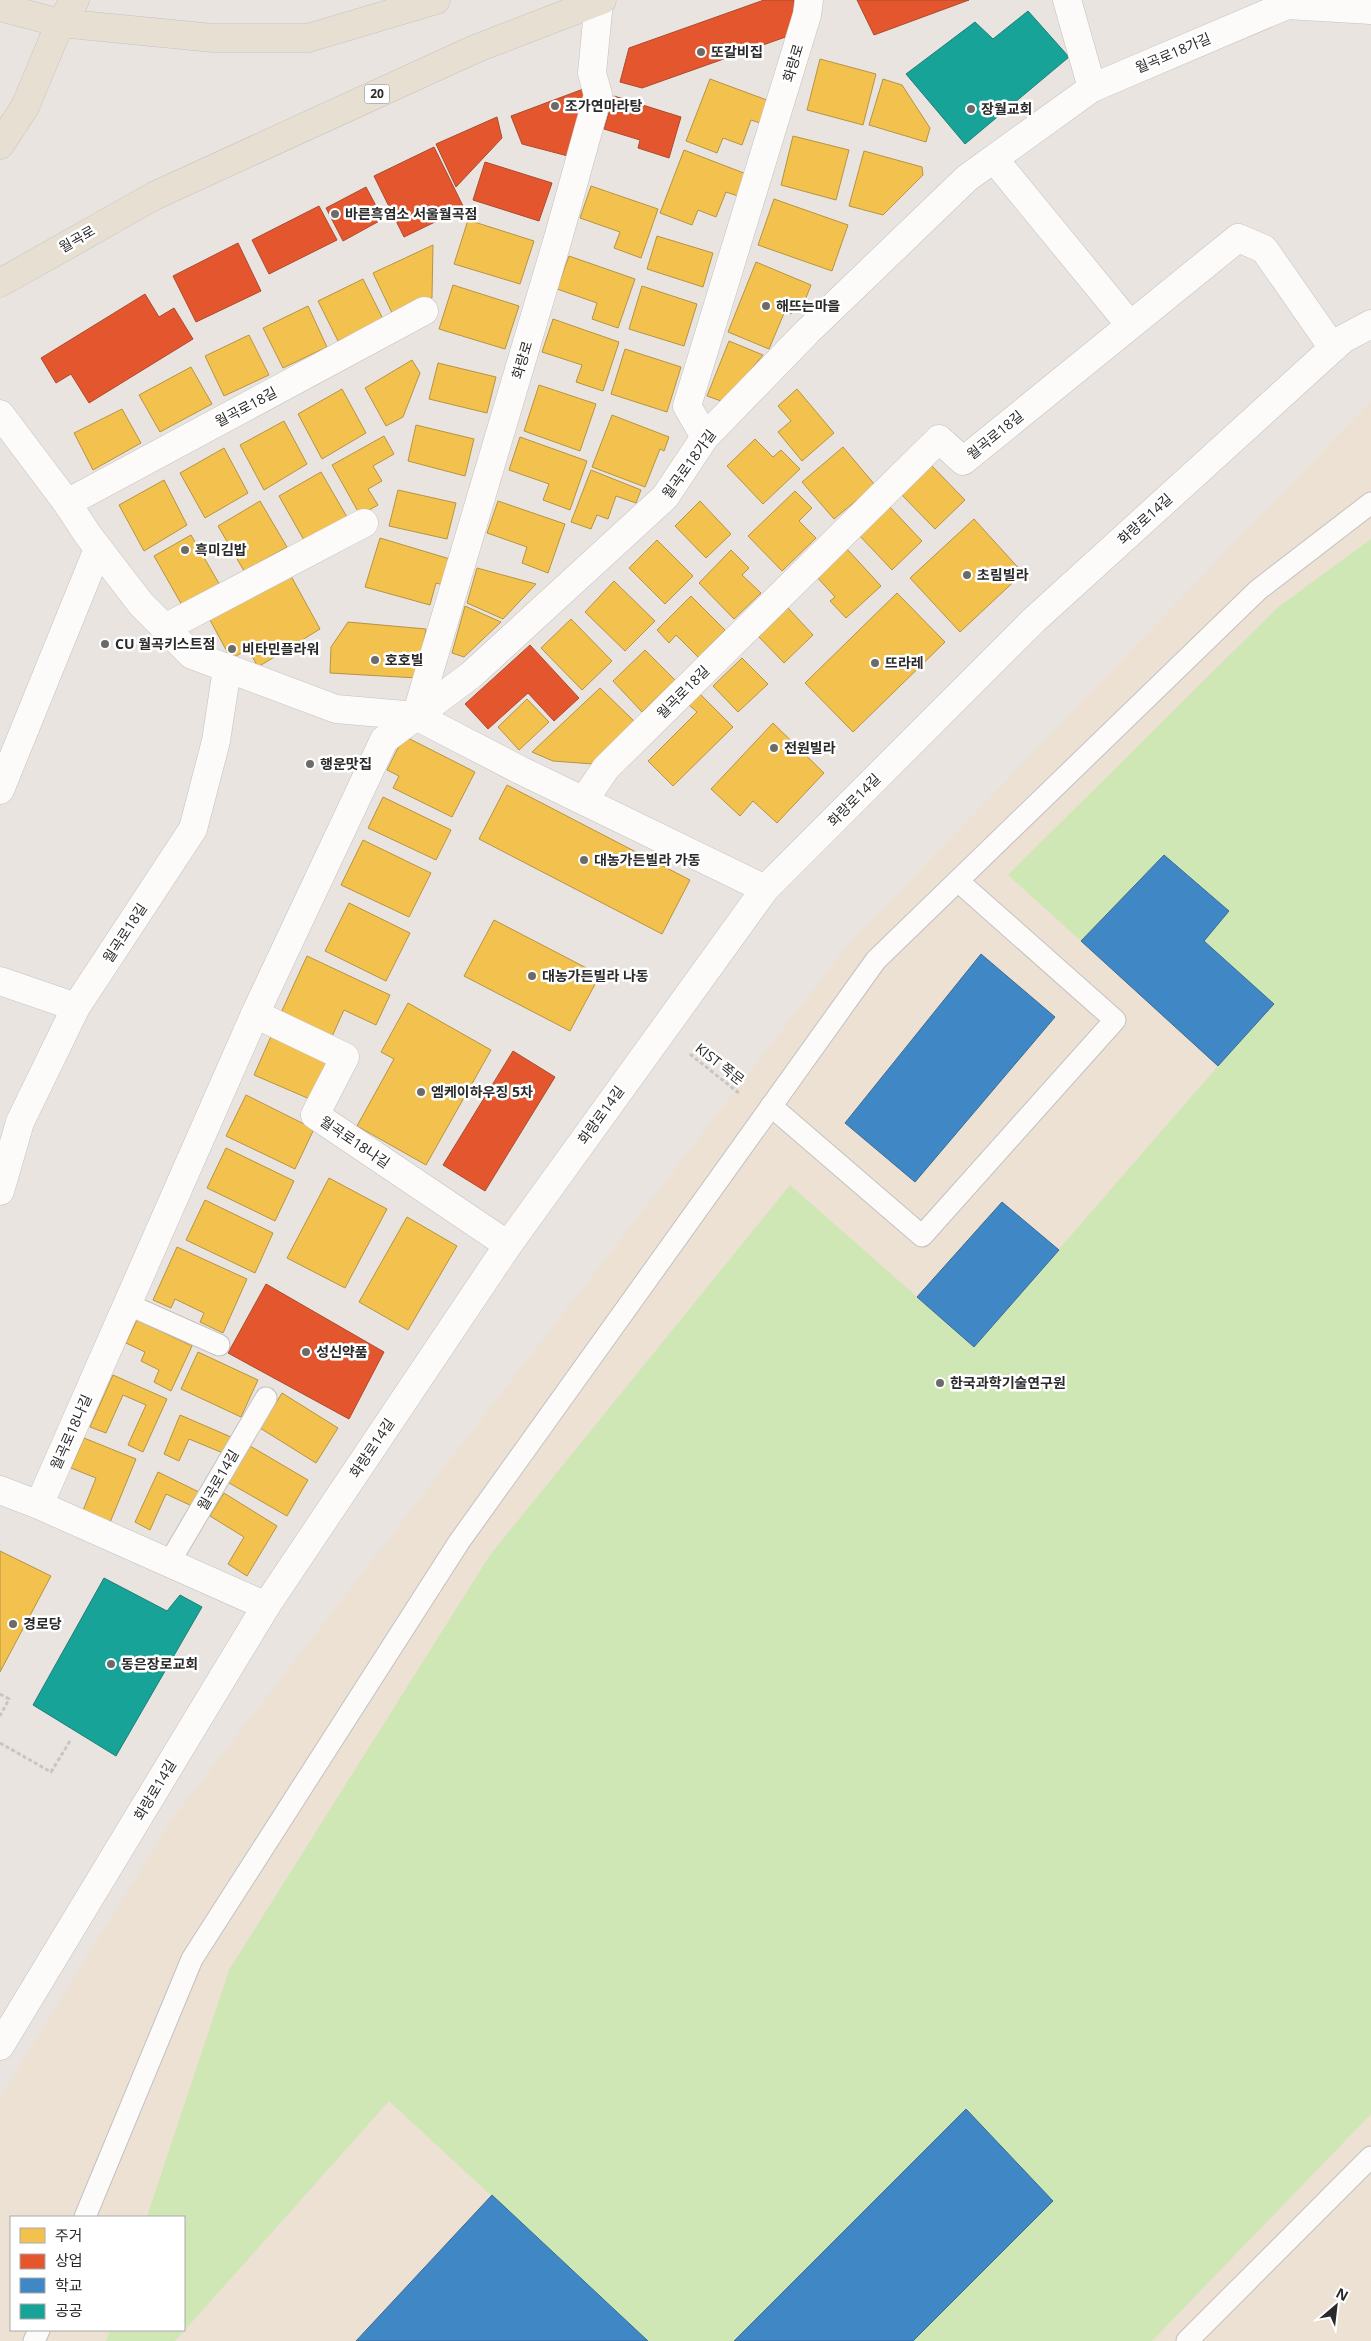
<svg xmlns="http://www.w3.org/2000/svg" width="1371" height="2341" font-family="'Open Sans','Noto Sans KR',sans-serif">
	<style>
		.education { fill: #ede1d3; fill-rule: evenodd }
		.green { fill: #cfe6b5 }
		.homes { fill: #f2c14e; stroke: #b69443 }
		.shops { fill: #e4572e; stroke: #ac4a2d }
		.schools { fill: #3f88c5; stroke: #396c96 }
		.public { fill: #17a398; stroke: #1d7f77 }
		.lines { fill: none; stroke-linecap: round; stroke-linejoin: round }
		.lane-casing { stroke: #c2c1c1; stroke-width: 23 }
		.street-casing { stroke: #c2c1c1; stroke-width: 29 }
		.primary-casing { stroke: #c4c3c1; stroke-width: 29 }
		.path { stroke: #c6c6c5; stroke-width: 3; stroke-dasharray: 4 2.5; stroke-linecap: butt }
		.lane { stroke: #fcfbfa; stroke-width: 21 }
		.street { stroke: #fcfbfa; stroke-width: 28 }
		.primary { stroke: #e7e0d2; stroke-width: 28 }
		.poi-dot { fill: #6d6b69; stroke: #fff; stroke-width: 2 }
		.labels { text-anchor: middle; stroke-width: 5; stroke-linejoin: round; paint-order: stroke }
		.shield { fill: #fff; stroke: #6a6a6a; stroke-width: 1 }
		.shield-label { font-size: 12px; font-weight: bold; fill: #2a2a2a }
		.poi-label { font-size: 14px; font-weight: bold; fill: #2a2a2a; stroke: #fff; text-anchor: start }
		.street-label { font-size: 14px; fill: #2a2a2a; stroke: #fff }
	</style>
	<rect width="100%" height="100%" fill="#e9e4df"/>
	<!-- education -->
	<path class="education" d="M1371 401V2341H0V2098L170 1822 848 945ZM11 2217H184V2330H11Z"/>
	<!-- green -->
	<path class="green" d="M1371 539V2114L1152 2341H648L389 2101 175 2341H106L110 2330H184V2217H147L229 1970 490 1555 790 1185 974 1347 1218 1066 1274 1005 1204 941 1229 910 1164 855 1081 941 1008 875 1277 608Z"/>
	<!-- homes -->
	<g class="homes">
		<path d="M820 59 876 74 863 125 807 110Z"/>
		<path d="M710 79 775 103 766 125 751 120 742 145 723 138 717 153 686 141Z"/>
		<path d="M883 79 902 85 930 128 926 142 869 125Z"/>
		<path d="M793 136 849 150 836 200 781 185Z"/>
		<path d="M684 150 749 175 741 197 726 192 716 217 698 210 692 225 660 213Z"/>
		<path d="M864 151 922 167 923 175 883 215 849 206Z"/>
		<path d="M591 186 658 209 641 258 614 248 620 232 580 218Z"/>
		<path d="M774 199 848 225 832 271 758 245Z"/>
		<path d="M468 220 534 241 520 284 454 264Z"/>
		<path d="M657 236 713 253 703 287 647 269Z"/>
		<path d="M433 245 432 298 393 315 373 273Z"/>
		<path d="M569 256 635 279 618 328 592 319 597 303 557 289Z"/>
		<path d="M756 262 811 285 802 308 794 305 791 314 785 311 769 349 728 332Z"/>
		<path d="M363 279 383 319 338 341 318 301Z"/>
		<path d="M453 285 519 306 505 349 439 329Z"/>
		<path d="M642 286 697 304 684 346 629 329Z"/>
		<path d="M308 306 327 347 283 368 263 328Z"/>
		<path d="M553 319 619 342 603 391 576 382 582 365 542 352Z"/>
		<path d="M249 335 269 375 224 396 205 356Z"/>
		<path d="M729 341 763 355 724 402 707 396Z"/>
		<path d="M625 349 681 367 667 412 611 394Z"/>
		<path d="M412 360 420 373 403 417 386 426 365 388Z"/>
		<path d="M438 363 496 377 487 413 429 399Z"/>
		<path d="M191 367 212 404 160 432 139 395Z"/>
		<path d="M539 385 596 404 580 451 524 431Z"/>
		<path d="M342 389 366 433 322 459 298 414Z"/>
		<path d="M797 389 834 433 802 461 778 432 791 421 778 406Z"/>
		<path d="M122 409 141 443 93 470 74 433Z"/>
		<path d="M612 415 669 437 664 451 660 449 645 487 592 467Z"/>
		<path d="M284 421 307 464 264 490 240 445Z"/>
		<path d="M416 425 474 439 465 476 408 461Z"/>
		<path d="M384 436 394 454 373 466 382 481 368 489 378 505 360 515 332 465Z"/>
		<path d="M520 437 587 461 570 510 543 500 549 484 509 470Z"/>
		<path d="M755 439 773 457 781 450 800 469 763 504 727 466Z"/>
		<path d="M843 447 875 485 834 519 802 482Z"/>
		<path d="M224 448 248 493 205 518 180 473Z"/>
		<path d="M930 464 965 500 935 529 899 492Z"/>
		<path d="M591 470 641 490 636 503 616 496 608 519 597 515 591 529 571 522Z"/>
		<path d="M321 472 347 517 305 542 279 496Z"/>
		<path d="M164 480 187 525 144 551 119 505Z"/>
		<path d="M398 490 456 503 447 539 389 526Z"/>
		<path d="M795 491 812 508 799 521 816 538 782 571 748 536Z"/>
		<path d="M260 501 287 547 244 571 218 526Z"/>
		<path d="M498 501 565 524 548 573 522 563 527 547 487 533Z"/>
		<path d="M700 501 731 534 706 558 675 526Z"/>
		<path d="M887 504 922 541 892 570 857 533Z"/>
		<path d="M974 519 1023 573 960 632 910 578Z"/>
		<path d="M191 535 221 587 183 607 154 556Z"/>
		<path d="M380 538 450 559 443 585 436 583 430 605 365 587Z"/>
		<path d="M657 540 693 576 665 604 629 568Z"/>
		<path d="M846 548 881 586 846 618 830 601 835 597 816 576Z"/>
		<path d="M731 550 749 568 742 575 761 593 734 619 699 583Z"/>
		<path d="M477 568 536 584 503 619 467 603Z"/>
		<path d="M291 576 320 629 258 667 248 649 231 659 210 620Z"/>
		<path d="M614 581 655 621 625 651 585 612Z"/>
		<path d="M897 593 945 642 853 732 805 683Z"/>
		<path d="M691 596 725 630 698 657 676 635 669 643 657 630Z"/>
		<path d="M465 606 501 622 464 657 452 653Z"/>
		<path d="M788 608 813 635 784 663 759 637Z"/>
		<path d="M571 619 612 661 582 690 541 648Z"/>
		<path d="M348 622 426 629 417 678 330 673 331 647Z"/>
		<path d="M645 650 675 680 642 712 613 681Z"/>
		<path d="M742 658 768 684 738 712 713 686Z"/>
		<path d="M600 688 635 722 593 764 553 761 532 752Z"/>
		<path d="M700 694 733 727 673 786 648 761 697 712 689 705Z"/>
		<path d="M527 699 549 722 519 750 498 727Z"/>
		<path d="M773 723 824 773 777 823 753 801 740 816 711 789Z"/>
		<path d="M404 736 475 772 452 817 393 788 399 776 387 770Z"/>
		<path d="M507 785 690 880 662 934 479 839Z"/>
		<path d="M383 797 451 830 436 860 368 828Z"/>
		<path d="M363 840 431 873 409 917 341 885Z"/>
		<path d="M349 903 410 933 386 981 325 951Z"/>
		<path d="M494 920 600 975 570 1031 464 976Z"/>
		<path d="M307 956 390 995 376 1025 344 1010 330 1041 279 1017Z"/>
		<path d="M408 1003 491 1050 426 1165 357 1126 394 1059 381 1052Z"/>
		<path d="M272 1034 330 1059 312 1100 254 1075Z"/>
		<path d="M246 1095 314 1129 295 1169 226 1136Z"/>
		<path d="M226 1148 294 1181 275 1221 207 1188Z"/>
		<path d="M329 1178 387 1209 345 1288 287 1258Z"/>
		<path d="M205 1200 273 1233 255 1273 186 1240Z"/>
		<path d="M407 1217 457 1246 408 1330 359 1302Z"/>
		<path d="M177 1247 247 1279 223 1333 200 1322 204 1313 175 1299 171 1308 153 1300Z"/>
		<path d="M137 1320 192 1346 171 1391 154 1382 159 1370 141 1361 145 1352 126 1343Z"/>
		<path d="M198 1352 258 1380 241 1417 181 1389Z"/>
		<path d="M113 1375 167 1399 143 1452 128 1445 146 1405 123 1395 106 1433 90 1427Z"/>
		<path d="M282 1393 338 1428 316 1463 260 1428Z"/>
		<path d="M180 1415 231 1437 223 1453 189 1439 179 1461 164 1454Z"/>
		<path d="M84 1438 136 1459 109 1525 82 1513 96 1478 71 1468Z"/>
		<path d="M245 1443 308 1480 287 1516 224 1480Z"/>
		<path d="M158 1472 201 1493 194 1507 166 1494 150 1530 135 1522Z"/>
		<path d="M224 1493 277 1526 247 1576 228 1564 244 1537 210 1516Z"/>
		<path d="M0 1551 51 1576 0 1672Z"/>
	</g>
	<!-- shops -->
	<g class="shops">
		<path d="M764 0H794V34L642 88 620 82 629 48Z"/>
		<path d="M857 0H969L874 35Z"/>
		<path d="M586 88 568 156 522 144 511 116Z"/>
		<path d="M614 96 681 117 669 158 638 148 640 140 604 129Z"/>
		<path d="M497 117 502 138 456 187 436 144Z"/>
		<path d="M434 147 464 208 404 237 374 176Z"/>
		<path d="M485 162 552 183 539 221 473 200Z"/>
		<path d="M366 187 383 219 343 241 326 208Z"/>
		<path d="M319 206 337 240 269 274 252 240Z"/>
		<path d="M238 243 261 291 196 322 173 276Z"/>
		<path d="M145 294 159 317 174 308 193 339 89 403 71 374 56 383 41 358Z"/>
		<path d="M530 645 579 698 554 721 528 693 488 729 465 704Z"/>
		<path d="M513 1051 555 1077 485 1191 443 1165Z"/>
		<path d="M266 1284 384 1352 349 1419 228 1353Z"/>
	</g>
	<!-- schools -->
	<g class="schools">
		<path d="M1164 855 1229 911 1204 941 1274 1004 1218 1066 1081 941Z"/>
		<path d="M981 954 1055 1017 915 1182 845 1123Z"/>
		<path d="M1002 1202 1059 1250 974 1347 917 1297Z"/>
		<path d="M966 2109 1053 2201 913 2341H734Z"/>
		<path d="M492 2195 648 2341H356Z"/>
	</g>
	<!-- public -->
	<g class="public">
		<path d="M1028 11 1069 57 965 144 906 74 975 22 993 39Z"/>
		<path d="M104 1578 167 1611 180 1595 202 1607 116 1756 33 1705Z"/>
	</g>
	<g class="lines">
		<defs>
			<g id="lane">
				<path d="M771 1106 922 1236 1115 1020 958 881"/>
				<path d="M127 1304 219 1345"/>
				<path d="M169 1563 266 1398"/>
				<path d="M85 2217 192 1959 459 1542 876 960 1258 590 1371 503"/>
				<path d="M34 2341 39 2330"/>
				<path d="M1187 2341 1371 2157"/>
			</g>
			<g id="street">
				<path d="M1067 0 1092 88"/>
				<path d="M994 159 1130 325"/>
				<path d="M0 414 67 503 88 535 141 604 192 655 336 709 416 716 520 770 765 889"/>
				<path d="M705 437 687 406 807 15 809 0"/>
				<path d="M67 503 424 311"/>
				<path d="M165 628 364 523"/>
				<path d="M416 716 559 235 598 95 592 73 599 1"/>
				<path d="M0 790 98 549"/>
				<path d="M584 800 606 768 939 439 963 461 1238 238 1264 249 1333 348"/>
				<path d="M0 981 76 1007"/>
				<path d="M255 1014 345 1057 315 1115 508 1245"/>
				<path d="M0 1191 20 1122 76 1007 193 829 216 741 227 669"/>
				<path d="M0 1490 39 1505 266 1606"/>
				<path d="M39 1505 255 1014 384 740 471 675 665 497 705 437 807 332 967 178 1092 88 1287 5 1371 10"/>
				<path d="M0 2046 266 1606 508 1245 765 889 1034 620 1343 339 1371 324"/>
			</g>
			<g id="primary">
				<path d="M0 7 60 23 213 38H308L436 0"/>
				<path d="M0 145 25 107 60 23 75 0"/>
				<path d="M0 283 154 196 475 49 602 0"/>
			</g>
		</defs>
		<!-- lane casing -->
		<use href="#lane" class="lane-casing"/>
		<!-- street casing -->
		<use href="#street" class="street-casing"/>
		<!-- primary casing -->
		<use href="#primary" class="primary-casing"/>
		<!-- path -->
		<g class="path">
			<path d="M690 1054 740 1094"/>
			<path d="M0 1694 9 1699 0 1716"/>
			<path d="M0 1743 51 1772 70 1741"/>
		</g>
		<!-- lane -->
		<use href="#lane" class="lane"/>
		<!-- street -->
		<use href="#street" class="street"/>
		<!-- primary -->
		<use href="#primary" class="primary"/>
	</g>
	<!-- markers -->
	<g class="poi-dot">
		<circle cx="701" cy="52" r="5"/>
		<circle cx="555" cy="106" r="5"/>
		<circle cx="971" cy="109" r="5"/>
		<circle cx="335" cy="214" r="5"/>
		<circle cx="766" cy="306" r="5"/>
		<circle cx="185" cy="550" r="5"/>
		<circle cx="967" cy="575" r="5"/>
		<circle cx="105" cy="644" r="5"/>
		<circle cx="232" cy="649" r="5"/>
		<circle cx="375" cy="660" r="5"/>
		<circle cx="875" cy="663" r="5"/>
		<circle cx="774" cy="748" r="5"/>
		<circle cx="310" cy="764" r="5"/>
		<circle cx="584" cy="860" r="5"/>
		<circle cx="532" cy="976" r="5"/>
		<circle cx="421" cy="1092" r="5"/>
		<circle cx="306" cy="1352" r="5"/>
		<circle cx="940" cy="1383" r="5"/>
		<circle cx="13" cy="1624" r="5"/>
		<circle cx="111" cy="1664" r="5"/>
	</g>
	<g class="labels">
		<!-- shield labels -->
		<rect class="shield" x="364.5" y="84.5" width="25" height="19" rx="4"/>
		<g class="shield-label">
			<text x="377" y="98">20</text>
		</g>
		<!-- poi labels -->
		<g class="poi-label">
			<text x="711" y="57">또갈비집</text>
			<text x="565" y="111">조가연마라탕</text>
			<text x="981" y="114">장월교회</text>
			<text x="345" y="219">바른흑염소 서울월곡점</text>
			<text x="776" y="311">해뜨는마을</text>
			<text x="195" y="555">흑미김밥</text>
			<text x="977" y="580">초림빌라</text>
			<text x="115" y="649">CU 월곡키스트점</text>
			<text x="242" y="654">비타민플라워</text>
			<text x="385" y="665">호호빌</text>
			<text x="885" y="668">뜨라레</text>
			<text x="784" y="753">전원빌라</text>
			<text x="320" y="769">행운맛집</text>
			<text x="594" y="865">대농가든빌라 가동</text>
			<text x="542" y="981">대농가든빌라 나동</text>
			<text x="431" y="1097">엠케이하우징 5차</text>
			<text x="316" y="1357">성신약품</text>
			<text x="950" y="1388">한국과학기술연구원</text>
			<text x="23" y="1629">경로당</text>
			<text x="121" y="1669">동은장로교회</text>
		</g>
		<!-- street labels -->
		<g class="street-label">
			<text transform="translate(1173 53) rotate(-23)" y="5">월곡로18가길</text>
			<text transform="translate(793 63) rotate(-73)" y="5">화랑로</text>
			<text transform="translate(77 239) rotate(-30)" y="5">월곡로</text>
			<text transform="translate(522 360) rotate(-73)" y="5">화랑로</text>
			<text transform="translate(246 407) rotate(-28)" y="5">월곡로18길</text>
			<text transform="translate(995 435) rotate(-39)" y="5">월곡로18길</text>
			<text transform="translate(689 464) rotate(-54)" y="5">월곡로18가길</text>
			<text transform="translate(1145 519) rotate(-42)" y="5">화랑로14길</text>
			<text transform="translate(683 692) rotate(-45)" y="5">월곡로18길</text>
			<text transform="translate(854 800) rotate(-45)" y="5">화랑로14길</text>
			<text transform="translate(125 933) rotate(-57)" y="5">월곡로18길</text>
			<text transform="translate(720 1064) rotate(38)" y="5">KIST 쪽문</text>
			<text transform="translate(601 1115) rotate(-54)" y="5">화랑로14길</text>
			<text transform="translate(355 1142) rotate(34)" y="5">월곡로18나길</text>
			<text transform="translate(71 1432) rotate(-66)" y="5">월곡로18나길</text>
			<text transform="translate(372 1448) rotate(-56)" y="5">화랑로14길</text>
			<text transform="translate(218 1480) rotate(-60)" y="5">월곡로14길</text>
			<text transform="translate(155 1790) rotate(-59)" y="5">화랑로14길</text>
		</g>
	</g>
	<!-- legend -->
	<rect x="10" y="2216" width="175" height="115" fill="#ffffff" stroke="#aaaaaa"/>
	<rect x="20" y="2228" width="25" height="15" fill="#f2c14e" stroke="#aaaaaa"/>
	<text x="55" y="2241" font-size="15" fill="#2a2a2a">주거</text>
	<rect x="20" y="2254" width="25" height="15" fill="#e4572e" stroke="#aaaaaa"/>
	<text x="55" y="2266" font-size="15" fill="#2a2a2a">상업</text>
	<rect x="20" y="2278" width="25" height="15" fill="#3f88c5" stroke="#aaaaaa"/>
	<text x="55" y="2291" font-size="15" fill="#2a2a2a">학교</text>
	<rect x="20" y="2304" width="25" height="15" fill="#17a398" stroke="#aaaaaa"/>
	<text x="55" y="2316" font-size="15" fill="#2a2a2a">공공</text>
	<!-- north arrow -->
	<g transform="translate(1336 2306) rotate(28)" stroke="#ffffff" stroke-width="4" paint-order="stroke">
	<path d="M0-4L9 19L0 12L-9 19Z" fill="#2a2a2a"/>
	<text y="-8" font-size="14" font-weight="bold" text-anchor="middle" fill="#2a2a2a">N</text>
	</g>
</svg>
